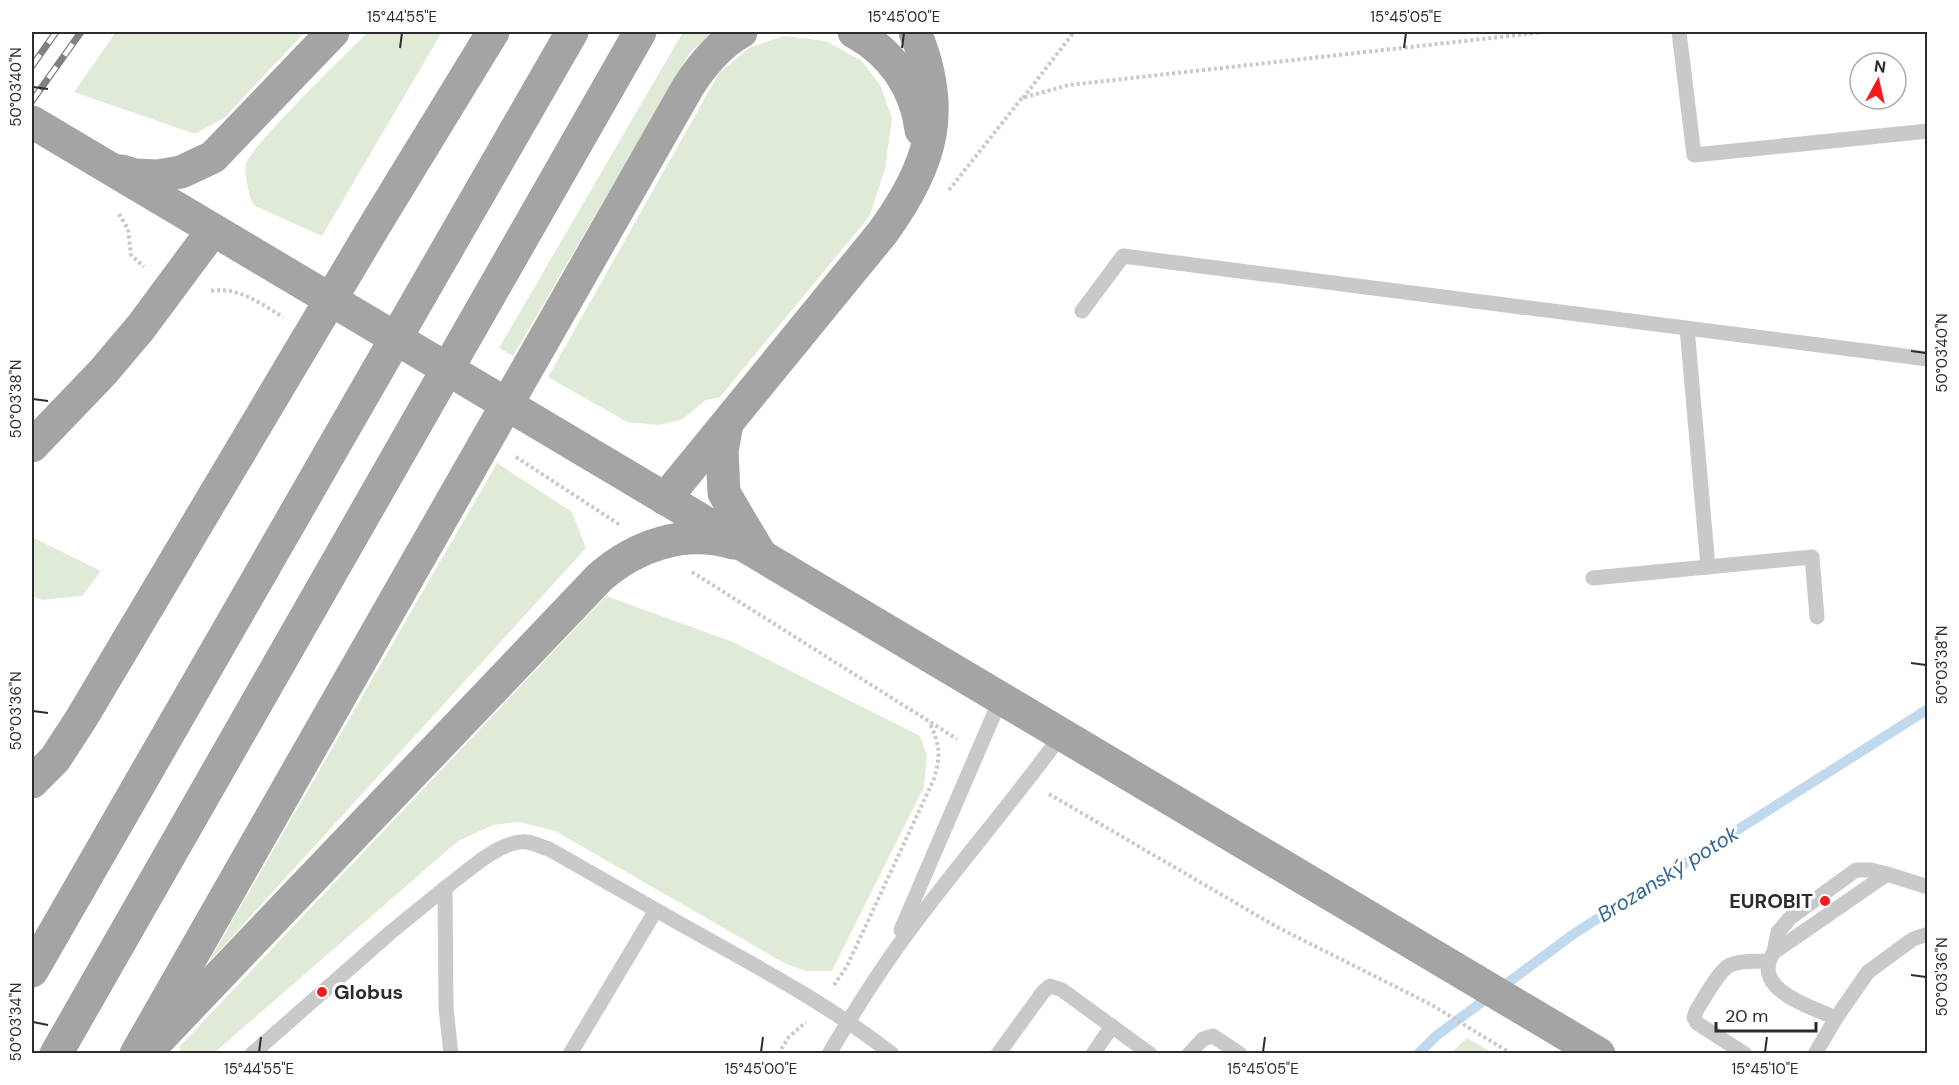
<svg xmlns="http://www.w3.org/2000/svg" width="1959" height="1085" font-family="'DM Sans',sans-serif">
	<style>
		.green { fill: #e0ebd7 }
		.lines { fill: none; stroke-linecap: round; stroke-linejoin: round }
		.stream { stroke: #c0d9ee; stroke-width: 10 }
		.path { stroke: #c9c9c9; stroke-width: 4; stroke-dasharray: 3 3; stroke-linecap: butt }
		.service { stroke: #c9c9c9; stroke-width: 15 }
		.primary { stroke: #a4a4a4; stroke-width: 33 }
		.rail-casing { stroke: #818181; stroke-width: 7 }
		.rail { stroke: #fff; stroke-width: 4.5; stroke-dasharray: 14; stroke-linecap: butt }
		.ticks { fill: none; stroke: #2c2c2c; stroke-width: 2 }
		.poi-dot { fill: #f71a1c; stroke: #fff; stroke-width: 2 }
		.labels { text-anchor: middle; stroke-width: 6; stroke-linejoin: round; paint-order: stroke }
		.poi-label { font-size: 20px; font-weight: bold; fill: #2c2c2c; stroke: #fff; text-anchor: end }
		.water-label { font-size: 21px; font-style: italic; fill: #336895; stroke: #fff }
		.neatline { fill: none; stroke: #2c2c2c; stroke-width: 2 }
		.ticks-label { font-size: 15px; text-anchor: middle; fill: #2c2c2c }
	</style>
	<rect width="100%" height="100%" fill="#fff"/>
	<!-- green -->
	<g class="green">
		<path d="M116 32H305L224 118 195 134 74 92Z"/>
		<path d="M368 32H442L322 236 253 205C249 193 244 177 246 164 250 147 349 51 368 32Z"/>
		<path d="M683 32H715L691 51 513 356 499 348Z"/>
		<path d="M784 36 826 41 862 61 880 85 892 118 885 169 869 217 720 397 706 400 683 419 659 425 627 422 548 377 719 73 749 48Z"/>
		<path d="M497 463 572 512 586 548 208 963Z"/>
		<path d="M32 537 101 571 82 596 42 600 32 596Z"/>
		<path d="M606 596 733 642 920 736 927 756 924 787 832 971H806L786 964 555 831 519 822 493 825 458 841 214 1053H180V1046Z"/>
		<path d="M1467 1038 1493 1053H1451Z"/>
	</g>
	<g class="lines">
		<!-- stream -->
		<path class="stream" d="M1418 1054 1436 1036 1575 933 1928 709"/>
		<!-- path -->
		<g class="path">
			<path d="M1023 98 1074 32"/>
			<path d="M949 190 1022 98 1069 85 1545 32"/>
			<path d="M119 214 128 229 131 255 144 267"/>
			<path d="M211 291C238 286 261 304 283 317"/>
			<path d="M516 457 620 525"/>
			<path d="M692 572 957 739"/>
			<path d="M1049 794 1277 927 1432 1005 1512 1054"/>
			<path d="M834 985 847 966 934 779C941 755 940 744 929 722"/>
			<path d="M778 1054 789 1037 806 1022"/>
		</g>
		<!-- service -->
		<g class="service">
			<path d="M1679 32 1694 155 1928 131"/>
			<path d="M1082 311 1123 256 1928 359"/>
			<path d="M1687 328 1708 567"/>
			<path d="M1593 578 1812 557 1817 617"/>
			<path d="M901 930 1001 698"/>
			<path d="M1774 952 1778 932 1790 918 1856 870H1871L1887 874"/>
			<path d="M1836 1018C1811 1007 1749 989 1774 952L1887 874 1928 887"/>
			<path d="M252 1054 391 932 445 888"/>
			<path d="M451 1054 446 1008 445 888C466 873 500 839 527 842 534 843 542 847 549 849L656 910"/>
			<path d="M570 1054 656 910C736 956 819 997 892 1054"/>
			<path d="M829 1054C853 1013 878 973 906 935 956 867 1012 803 1062 734"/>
			<path d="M998 1054 1043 992 1050 986 1062 990 1150 1054"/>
			<path d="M1093 1054 1112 1026"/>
			<path d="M1189 1054 1203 1039 1213 1036 1240 1054"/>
			<path d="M1745 1054 1697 1023 1694 1018 1696 1011C1704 999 1718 971 1730 965 1741 960 1756 962 1768 961"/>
			<path d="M1815 1054 1836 1018 1868 972 1913 939 1928 934"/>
		</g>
		<!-- primary -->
		<g class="primary">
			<path d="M854 32C891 52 916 87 921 130"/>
			<path d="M32 122 1599 1054"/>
			<path d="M122 171 135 175 158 176 181 172 213 157 333 32"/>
			<path d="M727 424 722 451 724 493 759 552"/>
			<path d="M32 446 103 372 141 327 213 230"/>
			<path d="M665 499 883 232C932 164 948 111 915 32"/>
			<path d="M32 782 55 759 81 719 375 225 493 32"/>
			<path d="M32 971 572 32"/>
			<path d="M159 1039 600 577C637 545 685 529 733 543"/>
			<path d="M56 1054 640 32"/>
			<path d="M136 1054 688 87C702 65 718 45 741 32"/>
		</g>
		<defs>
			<g id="rail">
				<path d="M32 66 56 32"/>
				<path d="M32 101 81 32"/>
			</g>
		</defs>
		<!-- rail casing -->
		<use href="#rail" class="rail-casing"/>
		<!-- rail -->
		<use href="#rail" class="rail"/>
	</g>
	<!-- ticks -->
	<path class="ticks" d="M400 48 402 33M902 48 904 33M1404 48 1406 33M33 87 48 89M1911 351 1926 353M33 399 48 401M1911 663 1926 665M33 711 48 713M1911 975 1926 977M33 1022 48 1025M259 1052 261 1037M761 1052 763 1037M1263 1052 1265 1037M1765 1052 1767 1037"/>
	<!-- markers -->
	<g class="poi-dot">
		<circle cx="1825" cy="901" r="6"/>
		<circle cx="322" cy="992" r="6"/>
	</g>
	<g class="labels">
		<!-- poi labels -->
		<g class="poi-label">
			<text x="1813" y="908">EUROBIT</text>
			<text x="334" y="999" text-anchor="start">Globus</text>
		</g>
		<!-- water labels -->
		<g class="water-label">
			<text transform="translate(1668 874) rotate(-32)" y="7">Brozanský potok</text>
		</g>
	</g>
	<!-- border -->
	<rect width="1959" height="1085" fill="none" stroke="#ffffff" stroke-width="66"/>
	<!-- north arrow -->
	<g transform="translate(1878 81) rotate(8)"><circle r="28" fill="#ffffff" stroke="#ababab" stroke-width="1.5"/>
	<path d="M0-4.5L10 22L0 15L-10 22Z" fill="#f71a1c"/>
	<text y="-9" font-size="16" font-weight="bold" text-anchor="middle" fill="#2c2c2c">N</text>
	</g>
	<!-- scale -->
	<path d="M1716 1022v9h100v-9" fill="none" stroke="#2c2c2c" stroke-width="3"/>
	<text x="1725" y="1022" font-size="18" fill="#2c2c2c" stroke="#ffffff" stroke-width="4.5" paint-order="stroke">20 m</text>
	<rect x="33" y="33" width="1893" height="1019" class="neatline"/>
	<g class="ticks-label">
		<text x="402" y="22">15°44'55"E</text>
		<text x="904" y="22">15°45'00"E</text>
		<text x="1406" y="22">15°45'05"E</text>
		<text transform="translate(16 87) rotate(-90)" y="5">50°03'40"N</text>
		<text transform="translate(1942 353) rotate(-90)" y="5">50°03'40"N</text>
		<text transform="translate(16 399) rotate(-90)" y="5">50°03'38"N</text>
		<text transform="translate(1942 665) rotate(-90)" y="5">50°03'38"N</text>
		<text transform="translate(16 711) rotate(-90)" y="5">50°03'36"N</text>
		<text transform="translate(1942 977) rotate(-90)" y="5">50°03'36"N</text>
		<text transform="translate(16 1022) rotate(-90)" y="5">50°03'34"N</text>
		<text x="259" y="1074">15°44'55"E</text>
		<text x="761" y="1074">15°45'00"E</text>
		<text x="1263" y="1074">15°45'05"E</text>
		<text x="1765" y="1074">15°45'10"E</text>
	</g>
</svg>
